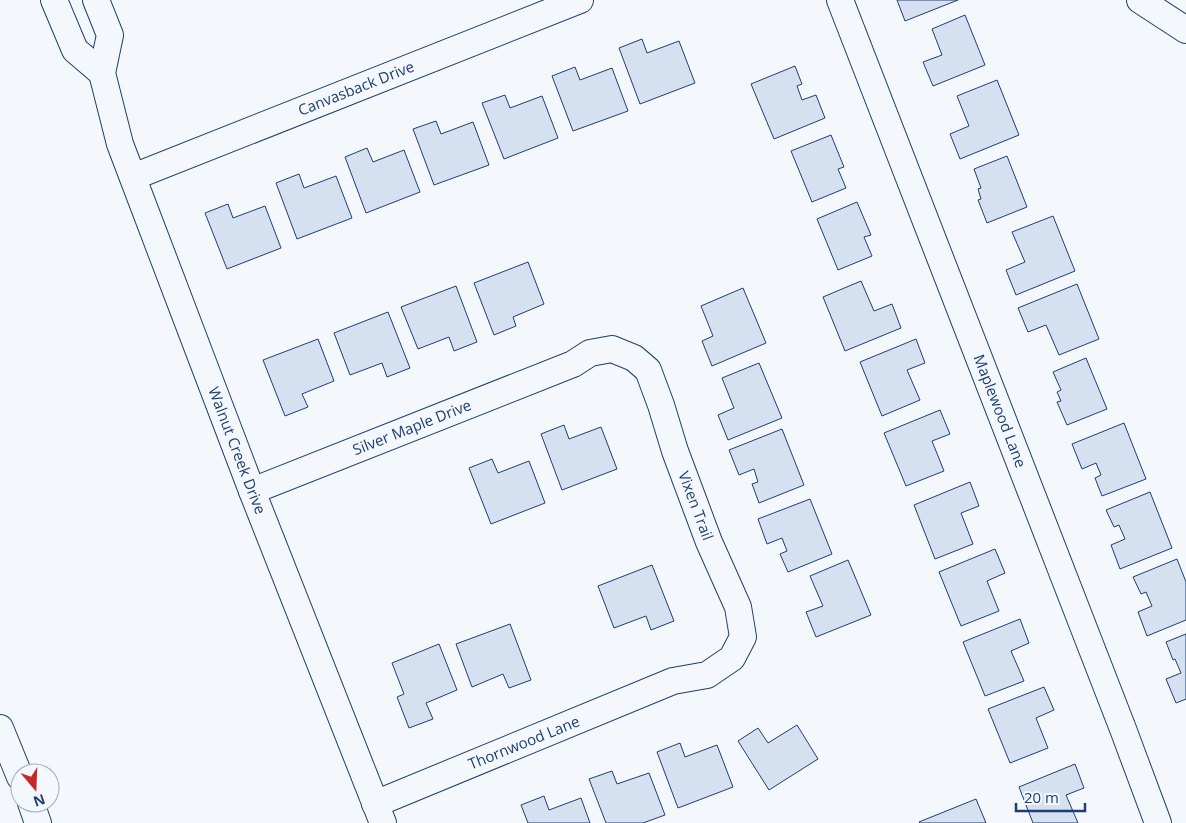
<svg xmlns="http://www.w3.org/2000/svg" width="1186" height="823" font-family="'Open Sans',sans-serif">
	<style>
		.building { fill: #d5e0f0; stroke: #1d3f73 }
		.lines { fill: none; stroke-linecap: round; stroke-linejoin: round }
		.minor-casing { stroke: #1d3f73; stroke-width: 28 }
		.minor { stroke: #f4f7fb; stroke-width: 26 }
		.labels { text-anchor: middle; stroke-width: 4; stroke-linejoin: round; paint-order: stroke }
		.street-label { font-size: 15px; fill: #1d3f73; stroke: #f4f7fb }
	</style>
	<rect width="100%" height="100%" fill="#f4f7fb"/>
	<!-- building -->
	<g class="building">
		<path d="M897 0H958L905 21Z"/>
		<path d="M965 15 985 65 933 86 923 62 942 55 932 29Z"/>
		<path d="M642 39 647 53 679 41 695 83 640 104 619 48Z"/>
		<path d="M795 66 802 84 797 86 802 100 816 95 825 118 774 139 751 84Z"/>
		<path d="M575 67 580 80 612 68 628 111 573 131 552 76Z"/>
		<path d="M997 80 1019 135 960 159 950 134 969 126 957 96Z"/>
		<path d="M505 95 510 108 542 96 558 138 504 159 482 103Z"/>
		<path d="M436 121 441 134 473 122 489 165 434 185 413 129Z"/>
		<path d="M831 135 844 167 838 169 846 188 812 202 791 151Z"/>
		<path d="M367 148 373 162 404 150 420 192 366 213 345 157Z"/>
		<path d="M1007 156 1027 207 987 223 978 200 981 199 978 189 981 188 974 169Z"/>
		<path d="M299 174 304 188 336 176 352 218 297 239 276 183Z"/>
		<path d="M857 202 871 235 864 237 872 256 838 270 817 219Z"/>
		<path d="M228 204 233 218 265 206 281 248 227 269 205 213Z"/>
		<path d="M1053 216 1075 271 1016 295 1006 270 1025 262 1012 232Z"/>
		<path d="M528 262 544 304 513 317 516 326 494 335 474 283Z"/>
		<path d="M861 281 874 311 892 304 901 328 845 351 823 297Z"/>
		<path d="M1077 284 1099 339 1059 355 1046 325 1028 332 1018 308Z"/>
		<path d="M456 286 477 342 454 351 449 337 418 349 401 307Z"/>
		<path d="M743 288 766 343 712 366 702 341 713 336 701 306Z"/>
		<path d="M388 312 410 368 387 377 382 363 350 375 334 333Z"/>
		<path d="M318 339 334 381 302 394 308 407 285 416 263 360Z"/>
		<path d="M916 339 925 363 907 370 920 400 882 416 860 362Z"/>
		<path d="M1086 358 1107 409 1067 425 1057 402 1061 401 1057 392 1061 390 1053 372Z"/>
		<path d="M759 363 782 418 728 440 718 415 734 408 722 378Z"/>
		<path d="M940 410 950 434 932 441 944 471 906 486 884 433Z"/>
		<path d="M1124 423 1146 479 1102 496 1095 478 1101 475 1096 463 1082 469 1072 444Z"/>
		<path d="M564 425 569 439 601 427 617 469 562 490 541 434Z"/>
		<path d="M782 429 804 485 759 503 752 484 758 482 754 469 739 475 729 450Z"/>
		<path d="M492 459 498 473 529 461 545 503 491 524 469 468Z"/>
		<path d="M970 482 979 506 961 513 973 544 935 559 914 505Z"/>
		<path d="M1150 492 1172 548 1120 569 1111 545 1125 539 1119 525 1114 527 1106 510Z"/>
		<path d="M810 499 832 554 788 572 780 554 787 551 782 538 767 544 758 519Z"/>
		<path d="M995 549 1005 573 987 581 999 611 961 626 939 572Z"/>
		<path d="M1177 559 1186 582V620L1147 636 1138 612 1152 606 1146 592 1141 594 1133 577Z"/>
		<path d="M848 560 871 615 816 637 806 612 823 606 810 576Z"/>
		<path d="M652 565 674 621 651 630 646 616 614 628 598 586Z"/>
		<path d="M1020 619 1029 643 1011 651 1024 681 985 696 963 642Z"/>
		<path d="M510 624 531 680 509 688 503 674 472 687 456 644Z"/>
		<path d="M1186 634V699L1176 703 1166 679 1181 673 1175 659 1173 660 1166 642Z"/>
		<path d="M439 644 457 690 426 703 433 719 409 728 397 697 404 694 392 663Z"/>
		<path d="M1044 687 1054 710 1036 718 1048 748 1010 763 988 709Z"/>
		<path d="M797 725 818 759 769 790 738 741 758 728 768 743Z"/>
		<path d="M680 743 685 757 717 745 733 787 678 808 657 752Z"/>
		<path d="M1075 764 1084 788 1066 795 1078 823H1033L1019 787Z"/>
		<path d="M612 771 617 784 649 773 665 815 643 823H606L589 779Z"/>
		<path d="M544 796 549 810 581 798 590 823H528L521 805Z"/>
		<path d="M976 799 986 823H920L919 822Z"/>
	</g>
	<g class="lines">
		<defs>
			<g id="minor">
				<path d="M54 0 75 50 102 73"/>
				<path id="s1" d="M96 0 110 35 102 73 120 144 252 491 383 823"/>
				<path id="s2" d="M840 0 1123 729 1158 823"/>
				<path d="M1140 0 1186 30"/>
				<path id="s3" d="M133 177 580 0"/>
				<path id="s4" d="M252 491 573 364 590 353 612 349 634 358 648 370 661 405 675 451 709 542 738 607 743 637 732 658 707 675 673 681 375 804"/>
				<path d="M0 728 20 777"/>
				<path d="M31 803 38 823"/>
			</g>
		</defs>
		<!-- minor casing -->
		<use href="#minor" class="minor-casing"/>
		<!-- minor -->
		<use href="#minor" class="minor"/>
	</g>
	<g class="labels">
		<!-- street labels -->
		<g class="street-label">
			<text dy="5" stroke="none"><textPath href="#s3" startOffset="240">Canvasback Drive</textPath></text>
			<text dy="5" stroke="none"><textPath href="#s2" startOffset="441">Maplewood Lane</textPath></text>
			<text dy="5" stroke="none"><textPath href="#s4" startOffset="172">Silver Maple Drive</textPath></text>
			<text dy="5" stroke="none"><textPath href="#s1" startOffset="478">Walnut Creek Drive</textPath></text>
			<text dy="5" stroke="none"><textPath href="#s4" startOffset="574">Vixen Trail</textPath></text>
			<text transform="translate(524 743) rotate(-22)" y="5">Thornwood Lane</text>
		</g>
	</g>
	<!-- north arrow -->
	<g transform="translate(35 788) rotate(161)"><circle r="24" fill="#f4f7fb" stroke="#9eadc5"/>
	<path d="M0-4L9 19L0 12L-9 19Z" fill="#c62828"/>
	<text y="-8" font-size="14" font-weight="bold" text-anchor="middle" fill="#1d3f73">N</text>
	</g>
	<!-- scale -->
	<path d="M1016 803v8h69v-8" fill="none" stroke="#1d3f73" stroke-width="2.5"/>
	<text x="1024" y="803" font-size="15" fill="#1d3f73" stroke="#f4f7fb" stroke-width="4" paint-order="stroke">20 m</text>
</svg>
